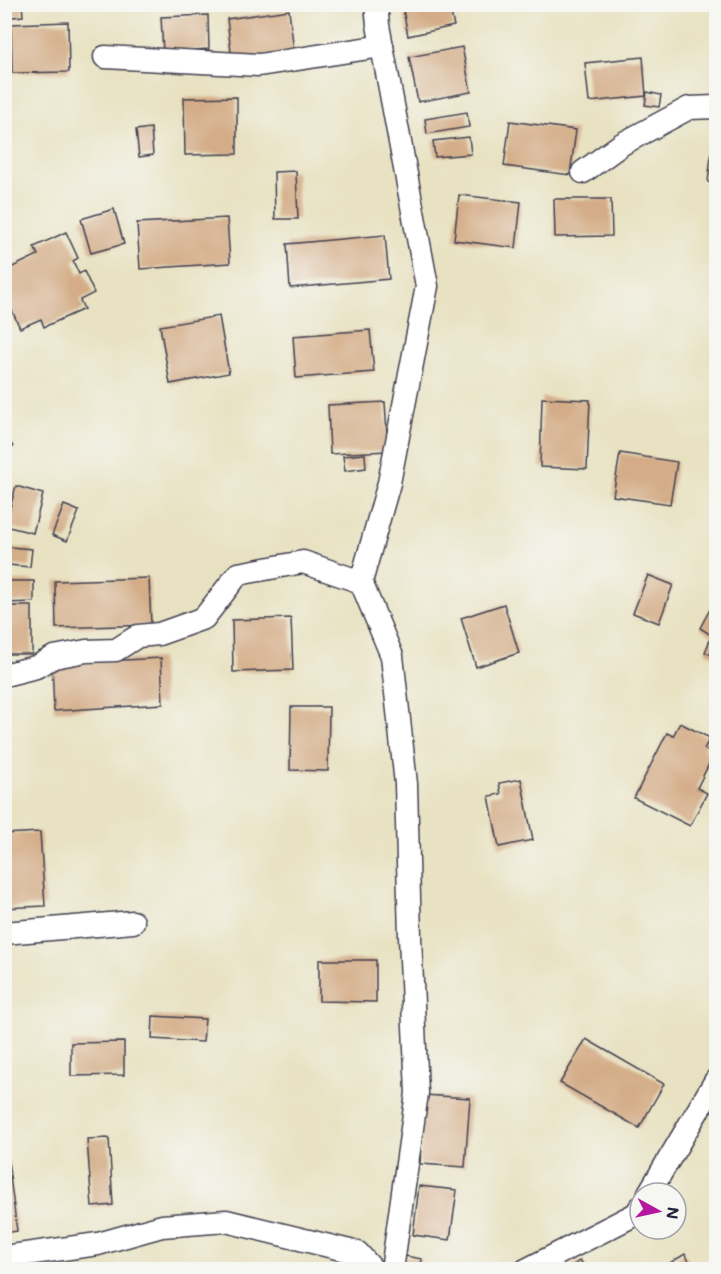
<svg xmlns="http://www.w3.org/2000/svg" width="721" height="1274" font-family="Mali,sans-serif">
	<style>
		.building { fill: #d4ad88 }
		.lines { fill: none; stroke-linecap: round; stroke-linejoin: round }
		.minor-casing { stroke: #403f4f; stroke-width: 25 }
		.minor { stroke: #fff; stroke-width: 22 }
	</style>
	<rect width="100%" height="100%" fill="#f6f6f2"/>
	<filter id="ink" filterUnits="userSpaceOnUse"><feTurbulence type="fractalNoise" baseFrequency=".0167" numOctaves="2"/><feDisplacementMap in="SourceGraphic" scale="12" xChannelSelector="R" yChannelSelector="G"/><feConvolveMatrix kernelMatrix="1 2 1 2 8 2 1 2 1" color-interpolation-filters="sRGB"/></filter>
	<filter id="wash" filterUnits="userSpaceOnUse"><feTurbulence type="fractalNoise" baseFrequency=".008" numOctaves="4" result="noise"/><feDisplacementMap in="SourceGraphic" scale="24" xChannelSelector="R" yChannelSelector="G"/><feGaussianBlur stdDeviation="1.35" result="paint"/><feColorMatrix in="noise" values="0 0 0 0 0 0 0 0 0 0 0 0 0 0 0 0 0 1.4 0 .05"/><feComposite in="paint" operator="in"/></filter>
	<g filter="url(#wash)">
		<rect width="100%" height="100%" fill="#e8e2c2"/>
		<g id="blocks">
			<!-- building -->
			<g class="building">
				<path d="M4 4H22L23 16 4 18Z"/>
				<path d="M402 4H449L454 26 408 36Z"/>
				<path d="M289 10 294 52 232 60 227 19Z"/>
				<path d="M208 15 209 49 163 52 161 17Z"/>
				<path d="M68 22 69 72 12 73 11 24Z"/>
				<path d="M462 47 471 92 418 102 409 57Z"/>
				<path d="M643 57 646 96 589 102 585 63Z"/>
				<path d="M647 92 661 95 659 107 645 105Z"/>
				<path d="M237 97V154L185 155 184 98Z"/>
				<path d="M467 112 469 127 427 134 425 119Z"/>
				<path d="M510 121 576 130 570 175 504 166Z"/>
				<path d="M151 128 153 155 139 157 136 130Z"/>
				<path d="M469 137 471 154 435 157 433 141Z"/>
				<path d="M713 138H716V183L708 182Z"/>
				<path d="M296 171 298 219H275L274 172Z"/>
				<path d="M459 195 521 202 516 248 454 240Z"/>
				<path d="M554 199H611L612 236 555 237Z"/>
				<path d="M114 209 124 244 91 253 81 219Z"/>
				<path d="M227 218 230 263 140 269 137 223Z"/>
				<path d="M66 232 78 258 73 261 79 274 84 271 94 293 80 300 84 309 44 327 41 319 20 328 4 293V271L38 255 34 247Z"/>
				<path d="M385 235 389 279 290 288 287 244Z"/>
				<path d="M219 316 229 373 170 384 160 326Z"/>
				<path d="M370 330 374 372 296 378 293 336Z"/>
				<path d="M542 398 590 400 587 469 540 467Z"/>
				<path d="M385 402 388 451 330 454 328 405Z"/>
				<path d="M4 431 13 447 4 452Z"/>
				<path d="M620 453 677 462 670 504 613 496Z"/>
				<path d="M365 454 366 468 345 471 343 456Z"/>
				<path d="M16 486 43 494 33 533 5 526Z"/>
				<path d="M64 505 79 511 67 541 52 535Z"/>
				<path d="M10 547 32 549 30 567 8 565Z"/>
				<path d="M648 575 673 585 659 623 633 613Z"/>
				<path d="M149 578 151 625 56 628 55 581Z"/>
				<path d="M4 581H34V602L4 603Z"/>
				<path d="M716 598V638L700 628Z"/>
				<path d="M504 604 519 653 476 667 461 618Z"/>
				<rect x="4" y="606" width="28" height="48"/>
				<path d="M291 618 293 670 233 672 232 620Z"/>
				<path d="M710 640 716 643V657L705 652Z"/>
				<path d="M161 658 163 704 54 711 52 664Z"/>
				<path d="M291 707H329L328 771 290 770Z"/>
				<path d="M680 723 710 738 704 749 714 754 697 788 707 793 690 826 634 798 667 733 673 736Z"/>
				<path d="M521 779 533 840 499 847 489 796 501 794 499 783Z"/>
				<path d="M40 832 45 906 4 908V834Z"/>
				<path d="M319 960H376V1002L319 1001Z"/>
				<path d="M153 1016 205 1019 203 1042 152 1039Z"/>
				<path d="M586 1039 664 1084 639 1128 560 1083Z"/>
				<path d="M124 1042V1075L71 1076V1043Z"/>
				<path d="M424 1095 470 1098 465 1167 420 1164Z"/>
				<path d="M109 1138 113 1205 92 1207 87 1139Z"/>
				<path d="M8 1160 17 1231 4 1233V1161Z"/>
				<path d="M419 1186 457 1190 450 1240 413 1235Z"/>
				<path d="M685 1254 694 1270H658Z"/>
				<path d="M405 1256 422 1259 420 1270H403Z"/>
				<path d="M580 1260 587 1270H568Z"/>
			</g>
		</g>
	</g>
	<g filter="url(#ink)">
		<use href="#blocks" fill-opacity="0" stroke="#403f4f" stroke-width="1.5"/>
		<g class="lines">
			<defs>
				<g id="minor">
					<path d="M376 4 378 25 427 286 389 483 361 582 392 656 406 784 410 937 417 1093 392 1270"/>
					<path d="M105 57 259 65 382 46"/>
					<path d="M583 172 622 144 689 108 716 107"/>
					<path d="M4 675 36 667 54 657 86 651 116 650 138 636 159 634 204 618 238 574 303 562 361 582"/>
					<path d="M4 933 133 922"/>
					<path d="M649 1193 716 1080"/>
					<path d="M4 1257 98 1244 162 1226 226 1221 358 1253 373 1270"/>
					<path d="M526 1270 636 1214 640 1208"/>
				</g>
			</defs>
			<!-- minor casing -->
			<use href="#minor" class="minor-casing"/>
			<!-- minor -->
			<use href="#minor" class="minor"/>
		</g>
	</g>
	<!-- margin -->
	<rect width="721" height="1274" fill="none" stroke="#f6f6f2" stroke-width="24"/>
	<!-- north arrow -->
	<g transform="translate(658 1211) rotate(98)"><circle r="28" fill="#f6f6f2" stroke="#a1a1a9" stroke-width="1.5"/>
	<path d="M0-4.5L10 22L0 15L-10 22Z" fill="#b5179e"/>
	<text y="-9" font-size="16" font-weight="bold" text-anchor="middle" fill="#22223b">N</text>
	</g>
</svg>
